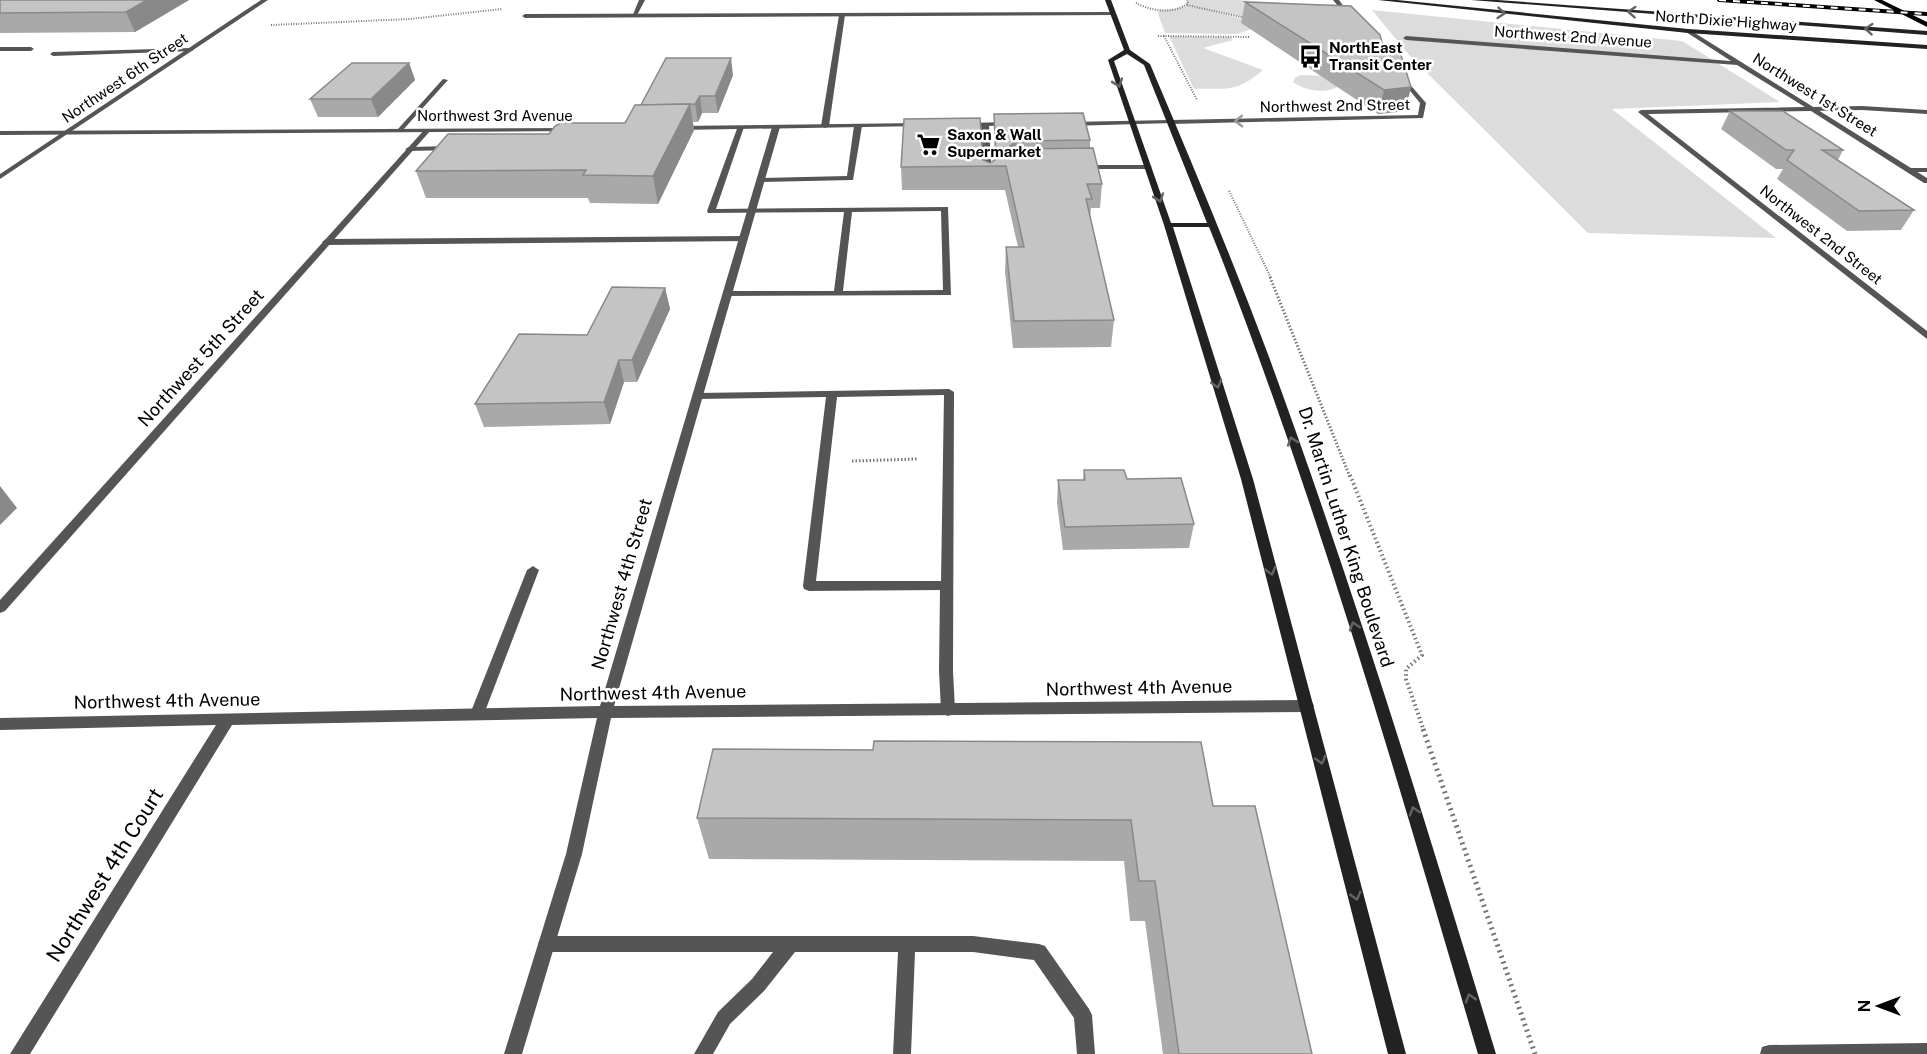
<svg xmlns="http://www.w3.org/2000/svg" width="1927" height="1054" font-family="'Public Sans',sans-serif">
	<style>
		.green { fill: #dcdcdc }
		.lines { fill: none; stroke-linecap: round; stroke-linejoin: round }
		.path-far3 { stroke: #777; stroke-width: 2; stroke-dasharray: 1 1.5; stroke-linecap: butt }
		.path-far2 { stroke: #777; stroke-width: 3; stroke-dasharray: 1.5 2; stroke-linecap: butt }
		.path-far1 { stroke: #777; stroke-width: 4; stroke-dasharray: 1.5 3; stroke-linecap: butt }
		.path { stroke: #777; stroke-width: 5; stroke-dasharray: 2 4; stroke-linecap: butt }
		.service { fill: #555; fill-rule: evenodd }
		.minor { fill: #555; fill-rule: evenodd }
		.tertiary { fill: #555; fill-rule: evenodd }
		.secondary { fill: #222; fill-rule: evenodd }
		.primary { fill: #000; fill-rule: evenodd }
		.rail-casing { stroke: #000; stroke-width: 4 }
		.rail { stroke: #fff; stroke-width: 2; stroke-dasharray: 7; stroke-linecap: butt }
		.wall { fill: #a9a9a9 }
		.shaded-wall { fill: #898989 }
		.building { fill: #c4c4c4; stroke: #898989; stroke-width: 1.5 }
		.oneway { stroke: #646464 }
		.oneway2 { stroke: #999 }
		.labels { text-anchor: middle; stroke-width: 5; stroke-linejoin: round; paint-order: stroke }
		.far-street-label { font-size: 15px; fill: #000; stroke: #fff }
		.far-poi-label { font-size: 15px; font-weight: bold; fill: #000; stroke: #fff; text-anchor: start }
		.street-label { font-size: 18px; fill: #000; stroke: #fff }
		.near-street-label { font-size: 21px; fill: #000; stroke: #fff }
	</style>
	<rect width="100%" height="100%" fill="#fff"/>
	<!-- green -->
	<g class="green">
		<path d="M1187 0H1239L1300 4 1255 20 1209 10 1263 25 1237 34 1165 33 1158 14 1159 10 1175 9 1187 5Z"/>
		<path d="M1372 10 1682 41 1780 102 1612 109 1776 238 1588 233 1410 56Z"/>
		<path d="M1169 36 1231 37 1233 40 1203 48 1263 70C1236 93 1228 88 1194 89Z"/>
		<path d="M1300 75 1326 76 1340 85C1328 95 1305 91 1293 82L1295 78Z"/>
	</g>
	<g class="lines">
		<!-- path-far3 -->
		<g class="path-far3">
			<path d="M1136 3C1152 11 1173 15 1188 3L1187 0"/>
			<path d="M1187 5 1245 18"/>
			<path d="M271 25 410 19 502 9"/>
			<path d="M1158 36 1250 37"/>
			<path d="M1164 36 1197 100"/>
			<path d="M1229 191 1271 278"/>
		</g>
		<!-- path-far2 -->
		<g class="path-far2">
			<path d="M1270 277 1350 477"/>
			<path d="M852 461 917 459"/>
		</g>
		<!-- path-far1 -->
		<path class="path-far1" d="M1350 475 1422 655 1406 669V679L1424 731"/>
		<!-- path -->
		<path class="path" d="M1423 729 1535 1054"/>
		<!-- service -->
		<g class="service">
			<path d="M639 0H645L636 17H632Z"/>
			<path d="M1333 0H1339L1352 18H1348Z"/>
			<path d="M842 13 845 15 829 126 825 128 821 126 839 15Z"/>
			<path d="M191 48 193 51 53 56 50 54 53 52Z"/>
			<path d="M1401 74 1426 103 1423 118 1171 124 1168 122 1171 120 1418 115 1420 103 1398 76Z"/>
			<path d="M443 79 448 80 402 131H398V129Z"/>
			<path d="M1862 106 1927 110V114L1862 110 1812 111 1809 109 1812 107Z"/>
			<path d="M985 123 989 125 992 177 988 179 984 177 981 125Z"/>
			<path d="M858 124 862 126 853 180 761 182 757 180 761 178 847 176 854 126Z"/>
			<path d="M738 126 744 127 716 209 948 207 951 295 724 296V292L727 291H834L844 212 708 213 707 211ZM941 211 943 290 843 291 852 212Z"/>
			<path d="M453 146 454 148 450 150 409 151 405 149 409 147Z"/>
			<path d="M1080 165H1148L1152 167 1148 169H1080Z"/>
			<path d="M1907 168H1927V172H1910L1906 170Z"/>
			<path d="M744 236 747 237V241L326 245 322 242 326 239Z"/>
			<path d="M949 389 954 392 953 671 955 710 953 714 948 716 943 714 941 710 939 671 940 590 809 591 804 589 803 586 826 397 698 399 693 396 698 393ZM944 395 941 581H816L837 397Z"/>
			<path d="M533 566 539 570 484 714 482 718 477 720 472 718 470 714 527 570Z"/>
			<path d="M547 936H973L1039 944 1045 946 1089 1009 1092 1015 1095 1054H1077L1074 1018 1034 960 973 952H915L911 1054H893L898 952H795L764 991 730 1024 713 1054H694L718 1012 752 979 773 952H547L541 950 538 944 541 938Z"/>
		</g>
		<!-- minor -->
		<g class="minor">
			<path d="M261 0H268L0 179V174Z"/>
			<path d="M1113 12 1115 15 525 18 522 16 525 14Z"/>
			<path d="M1686 30H1690L1927 178V183H1924L1811 111 1648 114 1927 331V339L1638 112 1641 110 1805 107 1737 65 1406 40 1403 38 1406 36 1731 61 1686 32Z"/>
			<path d="M0 47H31L34 49 31 51H0Z"/>
			<path d="M776 125 780 127 614 706 1307 700 1312 702 1314 706 1312 710 1307 712 611 718 582 854 522 1054H504L566 854 597 718 232 725 30 1054H10L216 725 0 730V718L600 706 772 127Z"/>
			<path d="M425 129 431 130 5 611 0 613V600Z"/>
			<path d="M1927 1043V1054H1760L1762 1047 1769 1045Z"/>
		</g>
		<!-- tertiary -->
		<g class="tertiary">
			<path d="M1171 120 1174 122 1173 123 1069 126 1066 124 1069 122Z"/>
			<path d="M1010 122 1013 124 1012 125 964 127 960 125 964 123Z"/>
			<path d="M920 123 922 124V126L679 130 675 128 679 126Z"/>
			<path d="M571 128 573 129 569 131 0 135V131Z"/>
		</g>
		<!-- secondary -->
		<g class="secondary">
			<path d="M1105 0H1111L1130 50 1150 64C1191 161 1232 258 1269 357 1353 586 1425 820 1496 1054H1478C1399 786 1322 517 1221 257L1209 227H1173L1253 479 1406 1054H1388L1241 479 1164 225 1108 60 1124 50ZM1127 54 1144 65 1207 223H1171L1114 61Z"/>
			<path d="M1378 0H1397L1688 29 1927 45V49L1688 33Z"/>
			<path d="M1471 0H1497L1927 31V35Z"/>
		</g>
		<!-- primary -->
		<path class="primary" d="M1874 0H1882L1927 22V27Z"/>
		<defs>
			<path id="rail" d="M1719 0 1927 14"/>
		</defs>
		<!-- rail casing -->
		<use href="#rail" class="rail-casing"/>
		<!-- rail -->
		<use href="#rail" class="rail"/>
	</g>
	<!-- wall -->
	<g class="wall">
		<path d="M0 0H189L135 32 0 33Z"/>
		<path d="M1245 2 1384 50 1411 87 1405 111 1378 114 1241 23Z"/>
		<path d="M409 63 415 80 378 117H318L310 99Z"/>
		<path d="M733 75 718 113H702L698 122H693L694 130 658 204 590 203 588 198H426L416 171 549 134 625 123 641 105Z"/>
		<path d="M1730 111 1843 150 1838 160 1914 210 1901 230 1847 231 1777 179 1783 169H1776L1721 129Z"/>
		<path d="M994 114 1090 140V148L1102 184 1100 208H1091L1090 218 1114 320 1111 347 1013 348 1005 272 1006 247H1018L1005 190H902L901 167 983 160 990 163 995 160Z"/>
		<path d="M665 288 670 309 637 382H624L610 424 484 427 475 404 587 335Z"/>
		<path d="M1084 470 1127 479 1194 524 1189 548 1063 550 1057 503 1058 480H1083Z"/>
		<path d="M873 750 1213 806 1312 1054H1163L1145 921H1130L1124 861 709 859 697 818Z"/>
	</g>
	<!-- shaded-wall -->
	<g class="shaded-wall">
		<path d="M147 0H189L135 32 126 12Z"/>
		<path d="M731 58 733 75 718 113 715 96Z"/>
		<path d="M409 63 415 80 378 117 371 99Z"/>
		<path d="M1411 87 1405 111 1378 114 1384 90Z"/>
		<path d="M700 96 702 113 698 122 695 104Z"/>
		<path d="M690 104 694 130 658 204 653 176Z"/>
		<path d="M1016 141 1015 164 1010 146Z"/>
		<path d="M665 288 670 309 637 382 632 360Z"/>
		<path d="M619 360 624 382 610 424 604 402Z"/>
		<path d="M0 486 17 508 0 525Z"/>
	</g>
	<!-- building -->
	<g class="building">
		<path d="M0 0H147L126 12 0 13Z"/>
		<path d="M1245 2 1351 6 1380 35 1384 50H1397L1401 55 1411 87 1384 90Z"/>
		<path d="M666 58H731L715 96H700L695 104 641 105Z"/>
		<path d="M352 63H409L371 99H310Z"/>
		<path d="M690 104 653 176 583 175 586 170 416 171 448 134H549L555 126 561 123H625L635 105Z"/>
		<path d="M1730 111H1783L1843 150H1822L1914 210 1859 211 1787 160 1794 150H1786Z"/>
		<path d="M1083 113 1090 140 1016 141 1010 146 1016 149 1093 148 1102 184H1087L1092 199H1086L1114 320 1014 321 1006 247H1024L1006 166 901 167 904 119 980 118 983 160 990 163 996 159 994 114Z"/>
		<path d="M612 287 665 288 632 360H619L604 402 475 404 519 334 587 335Z"/>
		<path d="M1084 470H1124L1127 479 1181 478 1194 524 1065 527 1058 480H1085Z"/>
		<path d="M874 741 1201 742 1213 806H1255L1312 1054H1179L1155 881H1139L1131 820 697 818 713 749 873 750Z"/>
	</g>
	<!-- one-way arrows -->
	<defs><path id="oneway-chevron" d="M-2-3.5L2.5 0L-2 3.5" fill="none" stroke-width="1.6" stroke-linecap="round" stroke-linejoin="round" transform="scale(1.5)"/></defs>
	<g class="oneway">
		<use href="#oneway-chevron" transform="translate(1632 12) rotate(-176)"/>
		<use href="#oneway-chevron" transform="translate(1501 13) rotate(5)"/>
		<use href="#oneway-chevron" transform="translate(1869 29) rotate(-176)"/>
		<use href="#oneway-chevron" transform="translate(1118 83) rotate(71)"/>
		<use href="#oneway-chevron" transform="translate(1159 198) rotate(71)"/>
		<use href="#oneway-chevron" transform="translate(1217 384) rotate(73)"/>
		<use href="#oneway-chevron" transform="translate(1292 441) rotate(-109)"/>
		<use href="#oneway-chevron" transform="translate(1271 571) rotate(75)"/>
		<use href="#oneway-chevron" transform="translate(1354 626) rotate(-108)"/>
		<use href="#oneway-chevron" transform="translate(1321 760) rotate(75)"/>
		<use href="#oneway-chevron" transform="translate(1414 811) rotate(-108)"/>
		<use href="#oneway-chevron" transform="translate(1356 896) rotate(75)"/>
		<use href="#oneway-chevron" transform="translate(1470 998) rotate(-107)"/>
	</g>
	<use class="oneway2" href="#oneway-chevron" transform="translate(1239 121) rotate(179)"/>
	<!-- icons -->
	<defs>
		<symbol id="bus-bare" viewBox="-9 -9 18 18"><path d="M-5-6H5V4H4V6H2V4H-2V6H-4V4H-5ZM-3.5-4V0h7V-4ZM-3.5 1.2v1.5H-2V1.2ZM2 1.2v1.5H3.5V1.2Z" fill="#000" stroke="#fff" stroke-width="2.5" paint-order="stroke"/></symbol>
		<symbol id="supermarket-bare" viewBox="-9 -9 18 18"><path d="M-6-5.5h2.5l.6 2H6L4.5 2H-2.5L-4.4-4H-6ZM-1.5 3.2a1.3 1.3 0 1 0 .1 0ZM3 3.2a1.3 1.3 0 1 0 .1 0Z" fill="#000" stroke="#fff" stroke-width="2.5" paint-order="stroke"/></symbol>
	</defs>
	<g fill-rule="evenodd">
		<use href="#bus-bare" x="1294" y="40" width="33" height="33"/>
		<use href="#supermarket-bare" x="912" y="128" width="33" height="33"/>
	</g>
	<g class="labels">
		<!-- far-street labels -->
		<g class="far-street-label">
			<text transform="translate(1726 21) rotate(4)" y="5">North Dixie Highway</text>
			<text transform="translate(1573 37) rotate(4)" y="5">Northwest 2nd Avenue</text>
			<text transform="translate(125 78) rotate(-34)" y="5">Northwest 6th Street</text>
			<text transform="translate(1815 95) rotate(32)" y="5">Northwest 1st Street</text>
			<text transform="translate(1335 106) rotate(-1)" y="5">Northwest 2nd Street</text>
			<text x="495" y="121">Northwest 3rd Avenue</text>
			<text transform="translate(1821 235) rotate(38)" y="5">Northwest 2nd Street</text>
		</g>
		<!-- far-poi labels -->
		<g class="far-poi-label">
			<text x="1329" y="53">NorthEast<tspan x="1329" dy="17">Transit Center</tspan></text>
			<text x="947" y="140">Saxon &amp; Wall<tspan x="947" dy="17">Supermarket</tspan></text>
		</g>
		<!-- street labels -->
		<g class="street-label">
			<text transform="translate(201 358) rotate(-48)" y="6">Northwest 5th Street</text>
			<text transform="translate(1346 537) rotate(72)" y="6">Dr. Martin Luther King Boulevard</text>
			<text transform="translate(622 584) rotate(-74)" y="6">Northwest 4th Street</text>
			<text transform="translate(1139 688) rotate(-1)" y="6">Northwest 4th Avenue</text>
			<text transform="translate(653 693) rotate(-1)" y="6">Northwest 4th Avenue</text>
			<text transform="translate(167 701) rotate(-1)" y="6">Northwest 4th Avenue</text>
		</g>
		<!-- near-street labels -->
		<g class="near-street-label">
			<text transform="translate(105 875) rotate(-58)" y="7">Northwest 4th Court</text>
		</g>
	</g>
	<!-- north arrow -->
	<g transform="translate(1879 1006) rotate(270)" stroke="#ffffff" stroke-width="4.5" paint-order="stroke">
	<path d="M0-4.5L10 22L0 15L-10 22Z" fill="#000000"/>
	<text y="-9" font-size="16" font-weight="bold" text-anchor="middle" fill="#000000">N</text>
	</g>
</svg>
